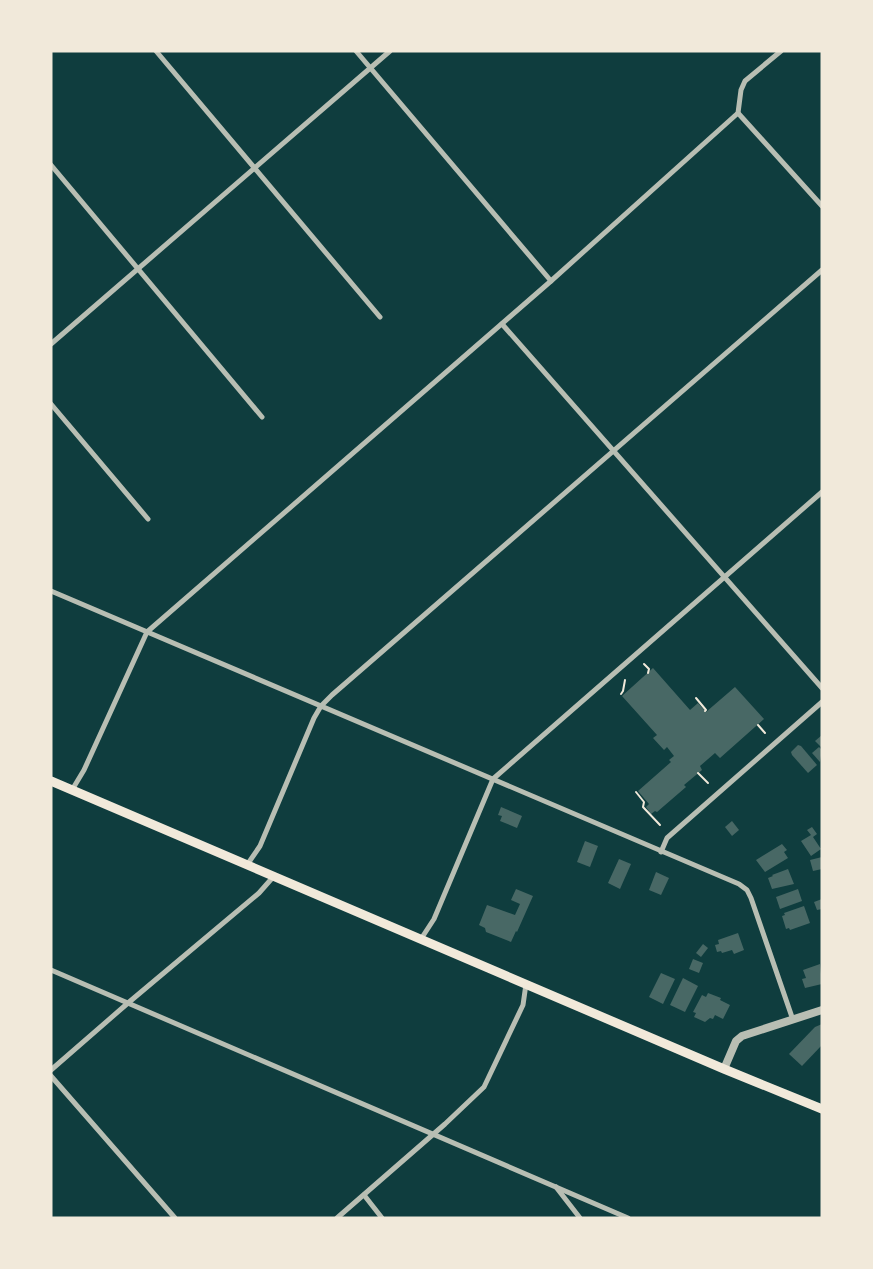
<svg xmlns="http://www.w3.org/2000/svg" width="873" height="1269" font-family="'Source Serif 4',serif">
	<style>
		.building { fill: #486865 }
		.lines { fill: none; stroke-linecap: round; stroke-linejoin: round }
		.path { stroke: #f1e9da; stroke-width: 2 }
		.minor { stroke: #b8beb3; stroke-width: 5 }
		.tertiary { stroke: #b8beb3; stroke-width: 8 }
		.secondary { stroke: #f1e9da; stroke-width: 9 }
	</style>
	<rect width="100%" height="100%" fill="#0f3d3e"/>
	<!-- building -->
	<g class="building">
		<path d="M653 668 690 710 698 703 706 712 735 687 764 719 720 758 715 753 700 766 702 770 684 785 686 787 657 812 655 811 651 814 646 807 649 804 638 791 671 762 669 760 674 756 667 747 664 750 653 738 657 735 622 696Z"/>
		<path d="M822 735V748L815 741Z"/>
		<path d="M798 745 801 746 817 765 808 773 792 755 791 752Z"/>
		<path d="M819 747 822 750 820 762 812 753Z"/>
		<path d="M501 807 522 816 517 828 500 821 502 816 498 815Z"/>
		<path d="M732 821 739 830 732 836 725 827Z"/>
		<path d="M812 827 817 834 813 837 821 849 811 856 801 841 811 835 807 830Z"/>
		<path d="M585 841 598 846 590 867 577 862Z"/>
		<path d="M782 844 787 850 784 852 788 858 765 872 756 860Z"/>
		<path d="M822 857V869L813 871 810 860Z"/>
		<path d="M619 859 631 864 620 889 608 883Z"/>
		<path d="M788 869 794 884 772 889 768 878 773 876 772 875Z"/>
		<path d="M656 872 669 878 661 895 649 890Z"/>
		<path d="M516 889 533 896 517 932 516 931 511 942 486 932 485 928 479 925 487 905 515 915 520 904 511 900Z"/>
		<path d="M798 889 802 901 780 909 776 897Z"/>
		<path d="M822 899V909L817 910 814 902Z"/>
		<path d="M804 906 810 923 790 930 789 928 786 929 782 916 785 915 784 913Z"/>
		<path d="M738 933 744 950 734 954 732 950 722 953 721 951 717 952 715 945 719 944 718 940Z"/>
		<path d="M703 944 708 948 701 957 696 953Z"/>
		<path d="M693 959 703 963 699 973 689 969Z"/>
		<path d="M820 964 822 984 805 988 802 979 806 978 803 970Z"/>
		<path d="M661 973 675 979 663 1004 649 997Z"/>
		<path d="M683 978 698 986 685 1012 670 1005Z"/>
		<path d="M708 993 721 998 720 1000 730 1005 723 1019 715 1015 713 1019 710 1018 705 1022 694 1017 696 1013 693 1012 702 995 706 997Z"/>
		<path d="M822 1024V1045L802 1066 789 1054 815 1027Z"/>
	</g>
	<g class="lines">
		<!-- path -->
		<g class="path">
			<path d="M644 664 649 669 648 673"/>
			<path d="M621 694 623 691 625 680"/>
			<path d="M696 698 706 710 705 711"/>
			<path d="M758 725 765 733"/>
			<path d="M698 773 708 783"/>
			<path d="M636 792 644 802 643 807 660 825"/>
		</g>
		<!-- minor -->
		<g class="minor">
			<path d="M156 51 380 317"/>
			<path d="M356 51 551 281"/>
			<path d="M738 113 822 206"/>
			<path d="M51 165 262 417"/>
			<path d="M502 324 822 688"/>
			<path d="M51 344 390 51"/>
			<path d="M51 404 148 519"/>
			<path d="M51 591 739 884 747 890 751 898 793 1020"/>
			<path d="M72 790 84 770 147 632 551 281 738 113 741 90 745 81 781 51"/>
			<path d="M661 852 667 838 822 702"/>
			<path d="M247 865 260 846 314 718 321 706 332 695 822 270"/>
			<path d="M421 939 434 919 493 779 822 492"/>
			<path d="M51 970 628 1218"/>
			<path d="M51 1070 128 1003 259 893 274 876"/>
			<path d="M51 1076 175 1218"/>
			<path d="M556 1187 580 1218"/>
			<path d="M364 1195 382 1218"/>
			<path d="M337 1218 445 1124 484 1087 523 1005 526 984"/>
		</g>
		<!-- tertiary -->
		<path class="tertiary" d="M724 1069 736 1041 742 1036 822 1010"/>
		<!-- secondary -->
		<path class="secondary" d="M51 781 724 1069 822 1109"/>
	</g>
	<!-- border -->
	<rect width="873" height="1269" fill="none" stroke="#f1e9da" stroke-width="105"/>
</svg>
